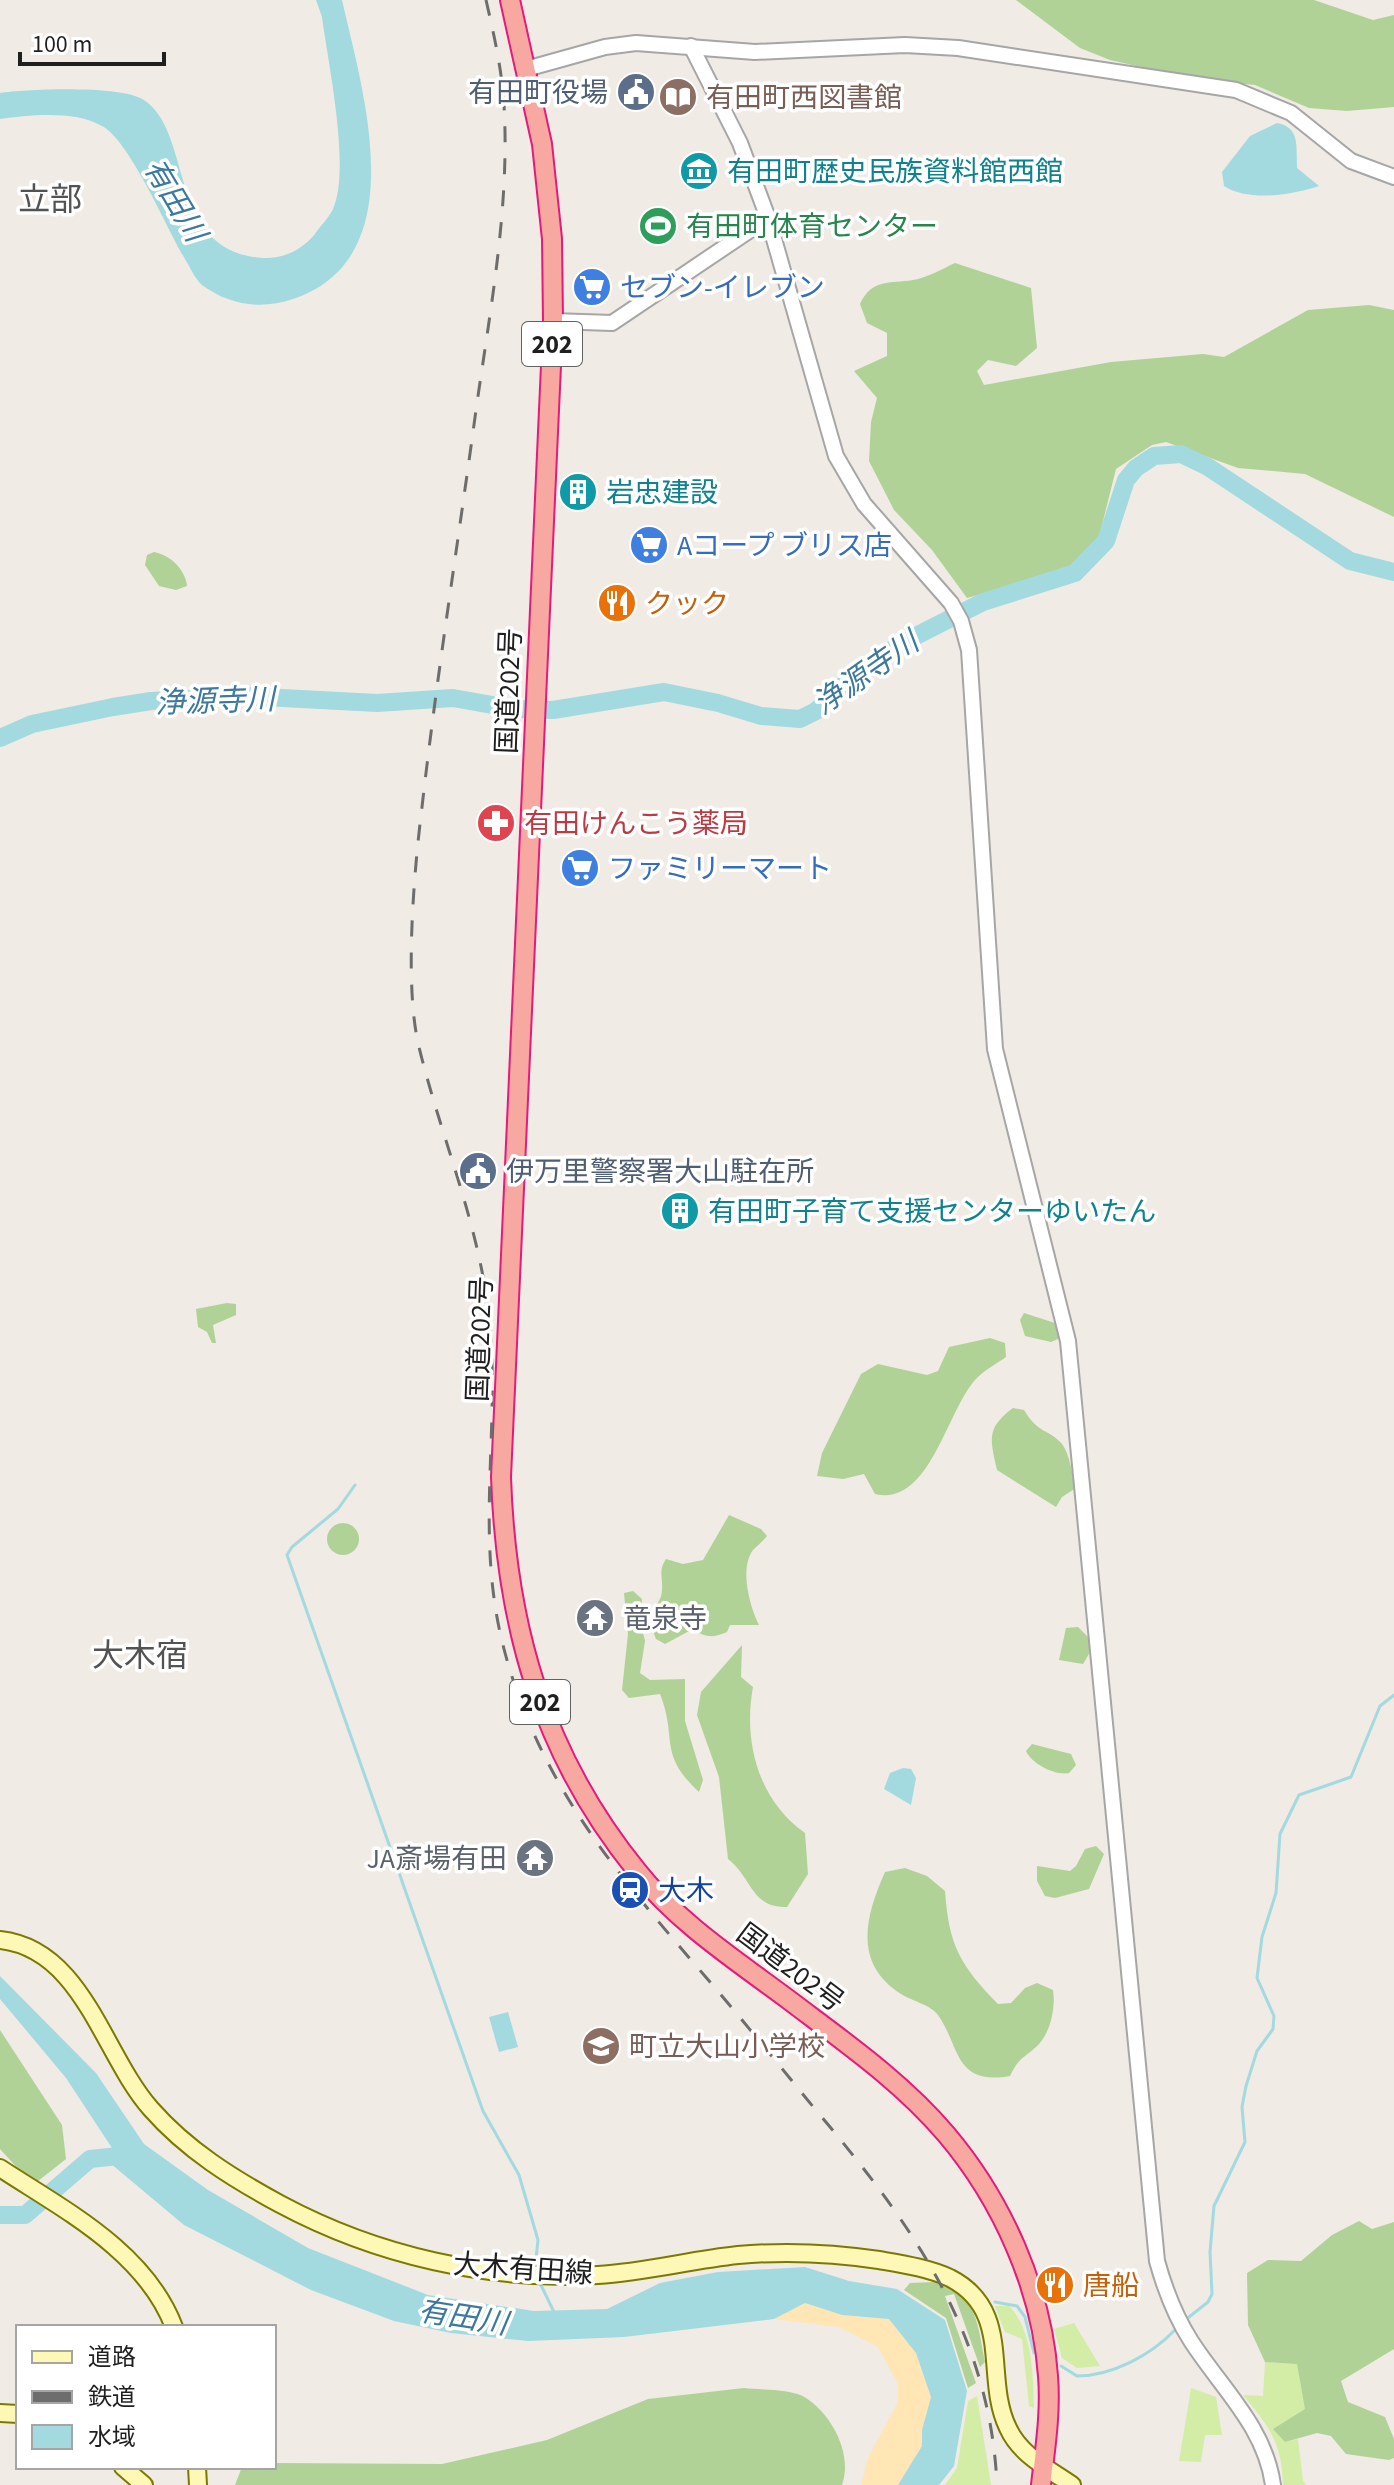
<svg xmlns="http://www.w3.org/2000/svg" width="1394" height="2485" font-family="'Source Sans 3','Noto Sans JP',sans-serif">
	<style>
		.grass { fill: #d3eda7 }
		.forest { fill: #b0d297 }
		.sand { fill: #ffe6b4 }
		.water { fill: #a2dae0 }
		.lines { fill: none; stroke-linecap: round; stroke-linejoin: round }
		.stream { stroke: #a2dae0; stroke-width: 3 }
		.river { stroke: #a2dae0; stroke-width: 18 }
		.tertiary-casing { stroke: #a6a6a6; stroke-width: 18 }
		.secondary-casing { stroke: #7c7900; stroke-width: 20 }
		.trunk-casing { stroke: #e61a7a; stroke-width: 22 }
		.tertiary { stroke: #fff; stroke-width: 14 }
		.secondary { stroke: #fdf8b5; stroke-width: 16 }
		.trunk { stroke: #f6a8a1; stroke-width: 18 }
		.rail { stroke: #6d6d6d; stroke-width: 3; stroke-dasharray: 16 16; stroke-linecap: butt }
		.labels { text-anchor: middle; stroke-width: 7; stroke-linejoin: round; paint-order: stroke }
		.shield { fill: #fff; stroke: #626262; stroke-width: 2 }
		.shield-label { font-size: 26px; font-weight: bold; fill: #1f1f1f }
		.service-label { font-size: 28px; fill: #4e5e75; stroke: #fff; text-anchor: end }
		.education-label { font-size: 28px; fill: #785e54; stroke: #fff; text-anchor: start }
		.culture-label { font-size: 28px; fill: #0d838f; stroke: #fff; text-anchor: start }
		.leisure-label { font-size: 28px; fill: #27864d; stroke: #fff; text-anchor: start }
		.shop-label { font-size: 28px; fill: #366cbe; stroke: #fff; text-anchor: start }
		.food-label { font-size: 28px; fill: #c56008; stroke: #fff; text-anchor: start }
		.street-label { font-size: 28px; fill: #1f1f1f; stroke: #fff }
		.health-label { font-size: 28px; fill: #be3a42; stroke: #fff; text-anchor: start }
		.worship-label { font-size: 28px; fill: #5b616d; stroke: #fff; text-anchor: start }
		.transit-label { font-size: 28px; fill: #164399; stroke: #fff; text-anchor: start }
		.water-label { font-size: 30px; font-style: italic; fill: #3d799c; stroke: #fff }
		.quarter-label { font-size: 32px; fill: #525252; stroke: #fff }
	</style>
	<rect width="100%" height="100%" fill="#f0ebe4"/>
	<!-- grass -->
	<g class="grass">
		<path d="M995 2306H1009C1033 2330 1033 2376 1034 2408L1029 2406 1022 2339 1005 2332Z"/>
		<path d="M1074 2323 1100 2366 1077 2368 1062 2358 1054 2329Z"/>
		<path d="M1265 2362 1297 2363 1306 2410 1285 2442 1298 2439 1303 2481 1306 2485H1283C1282 2443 1269 2426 1243 2395L1263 2396Z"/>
		<path d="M1191 2388 1216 2397 1222 2435H1205L1201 2462 1179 2461Z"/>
		<path d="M977 2396 991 2485H945L957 2468 968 2401Z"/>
	</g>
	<!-- forest -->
	<g class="forest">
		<path d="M1016 0H1314L1373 20 1394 15V107L1347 111 1309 108 1255 85 1194 79 1110 60 1080 48Z"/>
		<path d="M955 263 1031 288 1037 348 1016 366 988 360 977 371 984 385 1111 362 1203 354 1224 357 1308 310 1369 305 1394 310V517L1305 474 1238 468 1166 442 1152 445 1116 469 1095 553 1048 577 967 598 932 550 894 510 869 461 871 422 877 398 854 371 887 356V333L867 323 860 304C872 278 890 284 913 280 927 278 942 269 955 263Z"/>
		<path d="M154 552C170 555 185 569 187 586L176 590 159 586 145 565 147 555Z"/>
		<path d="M227 1303 236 1304V1315L213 1325 216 1343H212L207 1332 198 1327 196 1309Z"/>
		<path d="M1024 1313 1058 1324 1062 1330 1058 1339 1051 1342 1025 1336 1020 1320Z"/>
		<path d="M990 1338 1005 1343 1006 1357C996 1364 983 1371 975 1380 946 1413 929 1507 875 1494L864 1474 843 1479 817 1476 822 1453 861 1374 878 1364 927 1375 938 1371 949 1347Z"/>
		<path d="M1013 1408 1024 1410C1039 1435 1048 1428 1062 1444 1070 1454 1072 1475 1076 1488L1062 1497 1056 1507 997 1470C990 1439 986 1428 1013 1408Z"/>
		<path d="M729 1515 761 1529 767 1536C763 1541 758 1545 753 1550 739 1569 750 1607 759 1625H730L727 1632C713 1638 706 1638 693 1629L665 1644 656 1639C642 1603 661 1611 662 1590 663 1577 658 1571 666 1559L683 1564 703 1560Z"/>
		<circle cx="343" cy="1539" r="16"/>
		<path d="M633 1591 642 1599 640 1621 645 1641 640 1673 650 1680 685 1679V1721L703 1780 699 1792C657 1753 678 1739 660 1694L629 1698 622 1690 628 1634 624 1593Z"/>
		<path d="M1078 1627 1089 1638V1654L1083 1664 1059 1660 1066 1628Z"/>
		<path d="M742 1645 741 1677 753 1687C743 1741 758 1800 805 1833L808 1874 787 1907C750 1907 754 1880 728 1859L719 1777 697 1715 701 1692Z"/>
		<path d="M1032 1744 1071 1754 1076 1765 1069 1773C1055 1776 1032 1764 1026 1751Z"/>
		<path d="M1096 1846 1104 1854 1089 1889 1055 1898 1045 1896 1037 1881V1866L1070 1871 1076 1866 1085 1849Z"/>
		<path d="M905 1868 927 1876 945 1891C949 1946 960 1965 998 2004L1011 2003 1025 1988 1037 1983 1053 1990C1056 2008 1050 2035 1036 2047 1023 2059 1019 2057 1010 2076 954 2086 960 2046 938 2015 931 2005 912 2001 901 1994 852 1963 866 1915 885 1872Z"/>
		<path d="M0 2030 62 2125 66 2159 33 2185 0 2149Z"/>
		<path d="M1359 2221 1372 2229 1394 2222V2349L1341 2381 1348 2402 1385 2417 1394 2439V2458L1389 2460 1346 2454 1331 2436 1317 2433 1285 2442 1273 2429 1305 2409 1297 2364 1265 2362 1248 2325 1247 2273 1268 2260 1301 2261 1332 2235Z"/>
		<path d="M934 2282C979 2300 976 2318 985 2362L980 2367 954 2294 945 2296 976 2383 968 2388 946 2318 904 2290 910 2283Z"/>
		<path d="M744 2388C761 2390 793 2389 806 2398 832 2415 853 2454 842 2485H235L242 2467H274V2463L442 2464 547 2440 648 2399Z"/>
	</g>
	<!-- sand -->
	<path class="sand" d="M805 2303 842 2315 889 2319 916 2353 931 2397 922 2430V2446L898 2485H861L868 2458 898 2402V2384L878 2347 839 2327 774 2319Z"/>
	<!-- water -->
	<g class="water">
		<path d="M316 0H342C362 89 416 258 293 299 261 310 229 305 202 285 195 279 190 267 185 259 167 229 130 141 102 126 75 110 29 115 0 119V93C28 89 121 85 144 100 194 133 166 252 263 258 283 259 302 250 315 234 320 226 329 218 333 209 351 168 328 63 322 17Z"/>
		<path d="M1277 123C1301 127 1296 149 1297 168L1319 186C1292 195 1249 202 1224 186L1222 172 1250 136Z"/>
		<path d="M903 1768 911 1769 916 1778 911 1805 884 1789 890 1773Z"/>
		<path d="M0 1976 96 2073 144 2144 208 2190 308 2248 428 2295 534 2311 607 2309 660 2283 718 2272 805 2267 849 2281 897 2289 945 2320 967 2391 954 2466 939 2485H898L922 2446V2430L931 2397 916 2353 889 2319 842 2315 805 2303 774 2319 624 2337 528 2341 451 2333 394 2321 311 2290 184 2225 104 2158 112 2148 66 2078 0 1999Z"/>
		<path d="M508 2012 518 2047 499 2052 489 2017Z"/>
	</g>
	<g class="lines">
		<!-- stream -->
		<g class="stream">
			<path d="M355 1485 338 1509 292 1547 287 1555 483 2111 519 2175 538 2240 535 2268"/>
			<path d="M538 2279 554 2312"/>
			<path d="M995 2302 1017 2306 1025 2317 1034 2353"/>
			<path d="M1189 2317 1208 2302 1212 2294 1210 2252 1214 2206 1245 2142 1242 2107 1246 2086 1257 2051 1273 2029 1274 2016 1257 1978 1262 1937 1276 1893 1280 1834 1299 1795 1351 1777 1380 1706 1394 1695"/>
			<path d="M1061 2366 1077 2376C1112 2376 1151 2355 1175 2330"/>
		</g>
		<!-- river -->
		<g class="river">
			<path d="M0 738 32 724 113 707 151 701 244 696 377 703 453 698 515 709 553 710 664 692 718 703 761 716 800 719 816 711 857 672 904 642 983 602 1075 573 1106 541 1126 480 1136 468 1154 456 1181 454 1208 467 1350 561 1394 572"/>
			<path d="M0 2215H25L90 2159 128 2155"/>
		</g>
		<defs>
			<g id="tertiary">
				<path d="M691 46 740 143 768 218 836 456 864 504 951 603 961 621 969 650 995 1049 1068 1341 1157 2261C1165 2290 1175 2316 1191 2341 1222 2389 1265 2427 1273 2485"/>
				<path d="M526 69 605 47 636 43 755 52 905 45 958 48 1236 90 1291 113 1351 161 1394 177"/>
				<path d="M553 321 612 323 768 218"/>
			</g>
			<g id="secondary">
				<path d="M0 1940C83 1949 103 2055 151 2109 187 2150 232 2178 280 2204 377 2256 488 2281 598 2275 645 2272 691 2260 738 2255 784 2251 833 2253 879 2260 902 2264 929 2268 950 2278 1014 2311 983 2377 1008 2428 1020 2455 1049 2469 1072 2485"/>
				<path d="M0 2168C64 2210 145 2251 174 2327"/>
				<path d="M0 2413 18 2414"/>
				<path d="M123 2467 144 2485"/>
				<path d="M197 2467 198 2485"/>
			</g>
			<path id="trunk" d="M510 0 542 144 552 239 553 321 501 1477C506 1625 542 1754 637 1871 678 1923 737 1961 789 2000 843 2041 901 2081 946 2134 1002 2200 1042 2289 1048 2376 1051 2413 1045 2449 1041 2485"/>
		</defs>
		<!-- tertiary casing -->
		<use href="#tertiary" class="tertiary-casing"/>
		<!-- secondary casing -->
		<use href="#secondary" class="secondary-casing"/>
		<!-- trunk casing -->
		<use href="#trunk" class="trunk-casing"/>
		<!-- tertiary -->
		<use href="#tertiary" class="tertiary"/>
		<!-- secondary -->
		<use href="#secondary" class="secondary"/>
		<!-- trunk -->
		<use href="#trunk" class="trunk"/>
		<!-- rail -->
		<path class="rail" d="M486 0C494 35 502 70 504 105 510 206 490 311 476 410 458 543 437 675 422 807 414 871 404 986 419 1047 441 1138 479 1223 489 1317 501 1430 474 1535 504 1649 539 1783 617 1874 704 1975 742 2019 778 2064 815 2109 910 2222 990 2331 997 2485"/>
	</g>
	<!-- icons -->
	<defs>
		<symbol id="civic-disc" viewBox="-11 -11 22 22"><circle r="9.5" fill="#5c6f8a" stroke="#fff"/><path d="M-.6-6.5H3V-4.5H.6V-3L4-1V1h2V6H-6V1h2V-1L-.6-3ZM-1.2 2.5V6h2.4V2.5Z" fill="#fff"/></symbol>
		<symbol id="library-disc" viewBox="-11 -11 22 22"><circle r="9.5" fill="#8d6e63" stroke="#fff"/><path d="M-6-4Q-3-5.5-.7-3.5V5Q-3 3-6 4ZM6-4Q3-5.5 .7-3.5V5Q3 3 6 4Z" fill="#fff"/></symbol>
		<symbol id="museum-disc" viewBox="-11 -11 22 22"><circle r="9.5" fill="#0f9aa8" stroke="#fff"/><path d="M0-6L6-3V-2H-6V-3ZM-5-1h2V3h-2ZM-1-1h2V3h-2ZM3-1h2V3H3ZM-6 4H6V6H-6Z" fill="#fff"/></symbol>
		<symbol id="stadium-disc" viewBox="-11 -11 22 22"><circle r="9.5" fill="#2e9e5b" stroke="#fff"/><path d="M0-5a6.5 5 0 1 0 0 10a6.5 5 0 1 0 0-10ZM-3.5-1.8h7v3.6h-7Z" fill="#fff"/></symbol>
		<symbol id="supermarket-disc" viewBox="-11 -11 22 22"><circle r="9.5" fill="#3f7fe0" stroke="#fff"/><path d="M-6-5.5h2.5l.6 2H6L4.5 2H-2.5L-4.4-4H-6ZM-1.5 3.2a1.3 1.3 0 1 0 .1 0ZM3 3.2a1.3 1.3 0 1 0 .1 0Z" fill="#fff"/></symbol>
		<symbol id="building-disc" viewBox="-11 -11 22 22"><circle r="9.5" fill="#0f9aa8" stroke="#fff"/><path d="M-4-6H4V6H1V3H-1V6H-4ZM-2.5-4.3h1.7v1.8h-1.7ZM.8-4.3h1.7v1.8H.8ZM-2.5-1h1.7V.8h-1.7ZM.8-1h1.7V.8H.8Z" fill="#fff"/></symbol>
		<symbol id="restaurant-disc" viewBox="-11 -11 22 22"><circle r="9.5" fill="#e8710a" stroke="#fff"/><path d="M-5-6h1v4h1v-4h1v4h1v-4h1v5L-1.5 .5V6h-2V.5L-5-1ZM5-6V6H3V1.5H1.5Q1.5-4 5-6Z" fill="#fff"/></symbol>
		<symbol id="pharmacy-disc" viewBox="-11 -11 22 22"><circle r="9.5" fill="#e0444e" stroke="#fff"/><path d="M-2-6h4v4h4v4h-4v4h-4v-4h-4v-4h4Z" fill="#fff"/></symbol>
		<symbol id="temple-disc" viewBox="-11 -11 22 22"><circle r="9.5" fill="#6b7280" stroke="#fff"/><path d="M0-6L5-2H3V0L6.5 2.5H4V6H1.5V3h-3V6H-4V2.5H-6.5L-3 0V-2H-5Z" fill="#fff"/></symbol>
		<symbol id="station-disc" viewBox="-11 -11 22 22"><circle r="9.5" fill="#1a4fb4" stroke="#fff"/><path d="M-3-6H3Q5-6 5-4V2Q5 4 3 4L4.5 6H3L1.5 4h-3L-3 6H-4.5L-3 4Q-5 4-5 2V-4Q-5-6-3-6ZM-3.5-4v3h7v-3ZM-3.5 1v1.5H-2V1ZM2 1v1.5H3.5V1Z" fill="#fff"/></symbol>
		<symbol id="school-disc" viewBox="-11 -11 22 22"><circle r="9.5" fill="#8d6e63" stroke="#fff"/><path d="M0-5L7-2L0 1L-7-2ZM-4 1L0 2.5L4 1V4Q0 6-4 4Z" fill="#fff"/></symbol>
	</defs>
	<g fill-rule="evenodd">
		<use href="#civic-disc" x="614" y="70" width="44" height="44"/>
		<use href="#library-disc" x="656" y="75" width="44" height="44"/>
		<use href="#museum-disc" x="677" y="149" width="44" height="44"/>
		<use href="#stadium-disc" x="636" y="204" width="44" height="44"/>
		<use href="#supermarket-disc" x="570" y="265" width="44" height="44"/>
		<use href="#building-disc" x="556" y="470" width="44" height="44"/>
		<use href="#supermarket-disc" x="627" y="523" width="44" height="44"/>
		<use href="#restaurant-disc" x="595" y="581" width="44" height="44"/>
		<use href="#pharmacy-disc" x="474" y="801" width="44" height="44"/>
		<use href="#supermarket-disc" x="558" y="846" width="44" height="44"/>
		<use href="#civic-disc" x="456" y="1149" width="44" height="44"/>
		<use href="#building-disc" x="658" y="1189" width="44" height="44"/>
		<use href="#temple-disc" x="573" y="1596" width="44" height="44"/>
		<use href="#temple-disc" x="513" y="1836" width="44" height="44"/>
		<use href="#station-disc" x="608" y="1868" width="44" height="44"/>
		<use href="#school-disc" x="579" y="2024" width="44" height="44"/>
		<use href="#restaurant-disc" x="1033" y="2263" width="44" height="44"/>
	</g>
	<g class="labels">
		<!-- shield labels -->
		<g class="shield">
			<rect x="522" y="322" width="60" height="44" rx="6"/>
			<rect x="510" y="1680" width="60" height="44" rx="6"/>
		</g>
		<g class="shield-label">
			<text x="552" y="353">202</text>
			<text x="540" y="1711">202</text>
		</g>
		<!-- service labels -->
		<g class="service-label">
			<text x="608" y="102">有田町役場</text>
			<text x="506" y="1181" text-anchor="start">伊万里警察署大山駐在所</text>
		</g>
		<!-- education labels -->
		<g class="education-label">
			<text x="706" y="107">有田町西図書館</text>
			<text x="629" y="2056">町立大山小学校</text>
		</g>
		<!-- culture labels -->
		<g class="culture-label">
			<text x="727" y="181">有田町歴史民族資料館西館</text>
			<text x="606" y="502">岩忠建設</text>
			<text x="708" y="1221">有田町子育て支援センターゆいたん</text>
		</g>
		<!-- leisure labels -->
		<g class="leisure-label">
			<text x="686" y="236">有田町体育センター</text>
		</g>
		<!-- shop labels -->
		<g class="shop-label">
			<text x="620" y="297">セブン-イレブン</text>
			<text x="677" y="555">Aコープ ブリス店</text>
			<text x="608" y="878">ファミリーマート</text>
		</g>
		<!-- food labels -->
		<g class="food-label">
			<text x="645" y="613">クック</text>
			<text x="1083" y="2295">唐船</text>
		</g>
		<!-- street labels -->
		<g class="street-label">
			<text transform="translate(508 691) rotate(-88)" y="10">国道202号</text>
			<text transform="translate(479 1339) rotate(-88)" y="10">国道202号</text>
			<text transform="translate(791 1967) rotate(37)" y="10">国道202号</text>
			<text transform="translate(523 2268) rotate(4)" y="10">大木有田線</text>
		</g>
		<!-- health labels -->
		<g class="health-label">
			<text x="524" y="833">有田けんこう薬局</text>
		</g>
		<!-- worship labels -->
		<g class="worship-label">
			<text x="623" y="1628">竜泉寺</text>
			<text x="507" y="1868" text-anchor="end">JA斎場有田</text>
		</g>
		<!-- transit labels -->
		<g class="transit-label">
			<text x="658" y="1900">大木</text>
		</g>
		<!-- water labels -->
		<g class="water-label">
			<text transform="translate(175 200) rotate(59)" y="10">有田川</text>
			<text transform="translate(866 673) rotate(-35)" y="10">浄源寺川</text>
			<text transform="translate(215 701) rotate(-2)" y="10">浄源寺川</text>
			<text transform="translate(463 2317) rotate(9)" y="10">有田川</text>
		</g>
		<!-- quarter labels -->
		<g class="quarter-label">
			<text x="50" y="210">立部</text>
			<text x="140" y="1666">大木宿</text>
		</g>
	</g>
	<!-- legend -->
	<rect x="16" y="2325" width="260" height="144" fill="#ffffff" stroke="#a5a5a5" stroke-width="2"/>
	<rect x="32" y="2351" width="40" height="12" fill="#fdf8b5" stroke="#a5a5a5" stroke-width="2"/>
	<text x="88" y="2365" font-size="24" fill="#1f1f1f">道路</text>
	<rect x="32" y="2391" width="40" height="12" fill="#6d6d6d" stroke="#a5a5a5" stroke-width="2"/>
	<text x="88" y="2405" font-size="24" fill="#1f1f1f">鉄道</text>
	<rect x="32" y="2425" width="40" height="24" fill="#a2dae0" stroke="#a5a5a5" stroke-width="2"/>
	<text x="88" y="2445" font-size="24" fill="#1f1f1f">水域</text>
	<!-- scale -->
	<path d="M20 52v12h144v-12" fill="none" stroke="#1f1f1f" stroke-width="4"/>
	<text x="32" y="52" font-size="24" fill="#1f1f1f" stroke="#ffffff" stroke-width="6" paint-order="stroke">100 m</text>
</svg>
